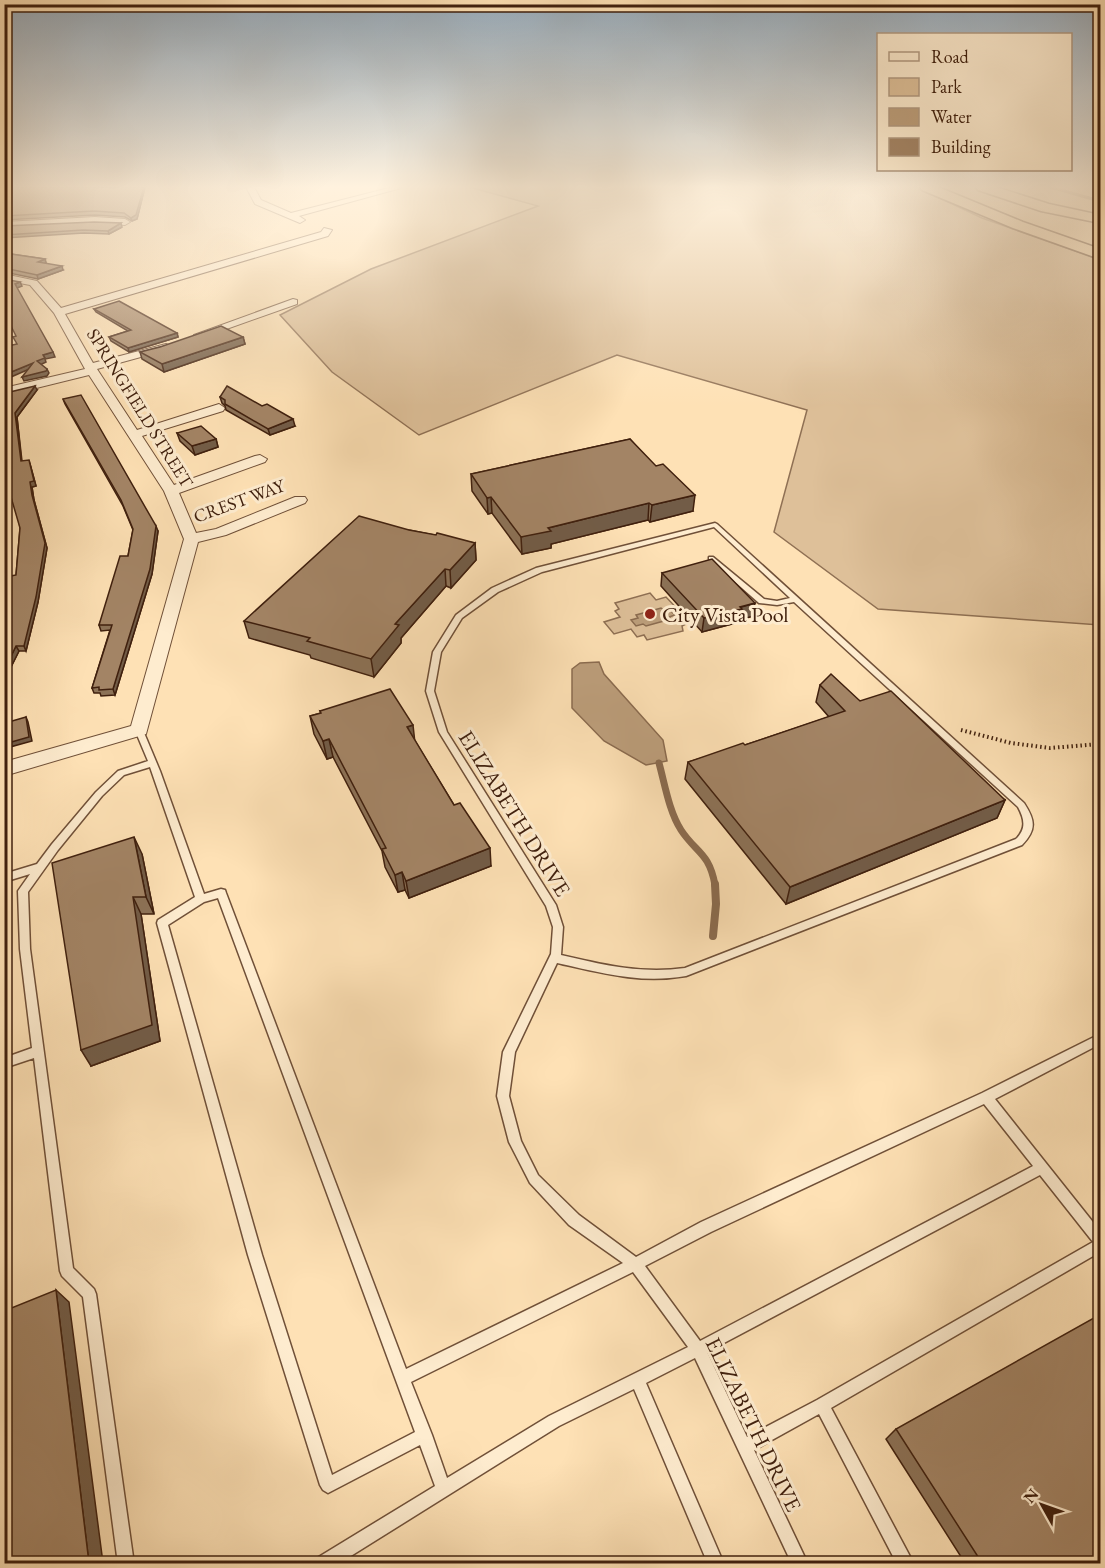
<svg xmlns="http://www.w3.org/2000/svg" width="1105" height="1568" font-family="'EB Garamond',serif">
	<style>
		.green { fill: #dec099; stroke: #8f7054; stroke-width: 1.5 }
		.water { fill: #bd9f7c; stroke: #8b6c50; stroke-width: 1.5 }
		.lines { fill: none; stroke-linecap: round; stroke-linejoin: round }
		.stream-far2 { stroke: #8b6c50; stroke-width: 3 }
		.stream-far1 { stroke: #8b6c50; stroke-width: 7 }
		.stream { stroke: #8b6c50; stroke-width: 8 }
		.lane-casing { stroke: #705038; stroke-width: 3 }
		.street-casing { stroke: #705038; stroke-width: 2 }
		.highway-casing { stroke: #40200e; stroke-width: 3 }
		.path { stroke: #40200e; stroke-width: 4; stroke-dasharray: 1.5 3; stroke-linecap: butt }
		.lane { fill: #feeccf; fill-rule: evenodd }
		.street { fill: #feeccf; fill-rule: evenodd }
		.highway { fill: #fee1b5; fill-rule: evenodd }
		.wall { fill: #8c7257; stroke: #40200e; stroke-width: 1.5 }
		.shaded-wall { fill: #725c47; stroke: #40200e; stroke-width: 1.5 }
		.building { fill: #a38465; stroke: #40200e; stroke-width: 1.5 }
		.poi-dot { fill: #8f2418; stroke: #feeccf; stroke-width: 2 }
		.labels { text-anchor: middle; stroke-width: 6; stroke-linejoin: round; paint-order: stroke }
		.far-street-label { font-size: 18px; fill: #40200e; stroke: #feeccf }
		.poi-label { font-size: 22px; fill: #40200e; stroke: #feeccf; text-anchor: start }
		.street-label { font-size: 22px; fill: #40200e; stroke: #feeccf }
	</style>
	<rect width="100%" height="100%" fill="#fee1b5"/>
	<filter id="stains"><feTurbulence type="fractalNoise" baseFrequency=".00333" numOctaves="4"/><feColorMatrix values="0 0 0 0 .2 0 0 0 0 .09 0 0 0 0 .02 0 0 0 .5 -.17"/></filter>
	<radialGradient id="worn" r=".72"><stop offset=".6" stop-color="#630" stop-opacity="0"/><stop offset="1" stop-color="#630" stop-opacity=".3"/></radialGradient>
	<!-- green -->
	<g class="green">
		<path d="M469 187H916L982 218 1100 260V625L878 609 774 532 807 410 617 355 419 435 332 372 280 315 371 269 538 206Z"/>
		<path d="M650 593 656 600 666 597 690 622 682 626 683 631 647 640 644 635 637 637 631 629 614 634 604 622 620 617 615 611 619 609 615 603Z"/>
	</g>
	<!-- water -->
	<g class="water">
		<path d="M661 608 664 610 669 609 675 615 669 617 671 619 646 626 643 624 636 626 631 620 638 618 636 615Z"/>
		<path d="M599 662 604 674 663 740 667 761 646 765 604 741 572 708V669L580 663Z"/>
	</g>
	<g class="lines">
		<!-- stream-far2 -->
		<path class="stream-far2" d="M1050 187 1100 201"/>
		<!-- stream-far1 -->
		<path class="stream-far1" d="M659 763C665 785 669 811 681 830 696 853 709 852 715 885"/>
		<!-- stream -->
		<path class="stream" d="M713 936 716 904 715 884"/>
		<defs>
			<path id="lane" d="M715 523 717 524 1024 803C1035 820 1037 829 1022 845L686 976C640 984 602 973 557 963L515 1052 509 1096 521 1141 538 1175 579 1215 636 1257 701 1222 982 1093 1100 1034V1044L995 1099 1100 1231V1252L831 1408 914 1564H897L819 1414 754 1450 808 1564H792L695 1358 646 1383 724 1564H708L634 1389 559 1426 338 1564H315L317 1558 435 1486 420 1445 328 1493 323 1490 320 1485 248 1255 157 923 158 920 195 897 150 767 124 775 102 796 58 850 28 892 30 949 73 1268 94 1289 96 1294 134 1564H118L83 1297 62 1276 60 1271 34 1058 4 1068V1058L32 1048 20 949 18 891 30 874 4 882V874L37 864 52 844 96 792 118 771 148 761 135 730 139 727 142 728 160 771 204 894 221 889 225 890 226 893 406 1369 623 1263 569 1225 530 1183 509 1142 497 1096 503 1052 551 954 553 927 546 906 439 732 426 691 433 652 456 615 492 588 536 568ZM714 527 790 598 777 601 764 599 713 557H709V559L759 603 777 605 794 602 1018 807C1025 820 1026 829 1016 839L685 968C641 974 604 965 561 955L563 927 556 905 447 732 434 691 441 652 462 618 498 592 542 572ZM218 898 415 1432 332 1475 262 1255 168 925 204 902ZM984 1104 1033 1166 700 1341 645 1266 711 1232ZM1040 1175 1093 1242 817 1400 747 1437 707 1352ZM633 1272 688 1347 549 1416 447 1478 432 1435 411 1382Z"/>
			<g id="street">
				<path d="M246 187H254L261 200 291 213 393 187 401 188 299 216 305 220 300 223 255 204Z"/>
				<path d="M95 217 125 219 130 222 125 225 95 223 4 228V222Z"/>
				<path d="M324 228 332 230 328 236 65 314 93 363 166 344 172 347 170 349 97 369 137 430 219 404 225 408 223 411 142 436 174 485 255 456 260 455 267 459 265 462 179 493 196 533 216 529 295 497H305L307 500 305 503 226 535 198 542 146 734 4 776V762L131 726 184 539 164 491 89 375 4 396V388L85 369 54 313 30 285 4 280V274L37 281 61 308 321 232Z"/>
				<path d="M293 299 297 300V304L204 337H196L194 335Z"/>
			</g>
			<g id="highway">
				<path d="M920 187H938L1023 222 1100 249V259L1013 228 922 190Z"/>
				<path d="M976 187H996L1049 204 1100 215V223L1041 211 978 190Z"/>
			</g>
		</defs>
		<!-- lane casing -->
		<use href="#lane" class="lane-casing"/>
		<!-- street casing -->
		<use href="#street" class="street-casing"/>
		<!-- highway casing -->
		<use href="#highway" class="highway-casing"/>
		<!-- path -->
		<path class="path" d="M961 730 1011 743 1050 748 1100 744"/>
		<!-- lane -->
		<use href="#lane" class="lane"/>
		<!-- street -->
		<use href="#street" class="street"/>
		<!-- highway -->
		<use href="#highway" class="highway"/>
	</g>
	<!-- wall -->
	<g class="wall">
		<path d="M4 187H145L137 219 132 221 125 217 95 215 4 220Z"/>
		<path d="M4 226 122 227 109 234 84 233 4 238Z"/>
		<path d="M4 253 45 259 46 263H45L63 270 38 279 4 272Z"/>
		<path d="M94 309 177 333 178 337 129 352 111 341 109 337 128 331 96 312Z"/>
		<path d="M243 337 245 344 164 372 142 359 140 352 160 347Z"/>
		<path d="M37 390 17 417 22 461 30 464 36 486 32 487 34 500 47 548 38 602 26 651H19L4 681V605L16 575 20 528 4 399Z"/>
		<path d="M220 397 262 406 295 426 270 435 226 410 225 406 222 403Z"/>
		<path d="M63 399 158 531 152 574 115 695 101 696 100 693H94L92 688 110 630 101 631 99 625 128 556 133 530 123 506 65 404Z"/>
		<path d="M177 433 216 439 218 447 195 455 180 441Z"/>
		<path d="M630 439 693 511 650 522 648 520 551 544V548L522 554 492 513 488 514 472 491 471 474Z"/>
		<path d="M409 530 475 543 476 560 451 588 446 586 401 638V643L374 677 311 658 310 655 249 638 244 621Z"/>
		<path d="M662 573 753 616 740 620 739 622 702 632 661 586Z"/>
		<path d="M820 685 860 701 1005 800 997 818 786 904 685 779 688 762 745 745 829 717 816 702Z"/>
		<path d="M320 711 415 741 491 866 409 898 405 890 398 892 385 867 382 851 333 757 327 759 314 734 310 716 321 713Z"/>
		<path d="M142 854 154 914H141L160 1041 91 1066Z"/>
		<path d="M896 1429 1101 1563H965L886 1439Z"/>
	</g>
	<!-- shaded-wall -->
	<g class="shaded-wall">
		<path d="M144 187H145L137 219 132 221 131 218Z"/>
		<path d="M121 223 122 227 109 234 108 231Z"/>
		<path d="M45 259 46 263 39 266 38 262Z"/>
		<path d="M62 266 63 270 38 279 37 275Z"/>
		<path d="M20 282 22 286 17 288 15 284Z"/>
		<path d="M177 333 178 337 129 352 128 348Z"/>
		<path d="M243 337 245 344 164 372 162 364Z"/>
		<path d="M53 352 55 357 45 359 46 362 38 366 37 361 43 355Z"/>
		<path d="M33 363 34 367 4 380V375Z"/>
		<path d="M47 369 49 373 47 376 24 381 22 377Z"/>
		<path d="M35 386 37 390 17 417 22 466 21 461 15 413Z"/>
		<path d="M293 419 295 426 270 435 268 429Z"/>
		<path d="M216 439 218 447 195 455 192 446Z"/>
		<path d="M29 460 36 486 32 487 34 500 47 548 38 602 26 651 24 646 32 495 30 482Z"/>
		<path d="M695 495 693 511 650 522 652 505Z"/>
		<path d="M491 497 492 513 488 514 487 498Z"/>
		<path d="M649 503 648 520 551 544V548L522 554 521 537 548 528Z"/>
		<path d="M156 526 158 531 152 574 115 695 113 689Z"/>
		<path d="M475 543 476 560 451 588 450 570Z"/>
		<path d="M445 569 446 586 401 638V643L374 677 371 659 395 624Z"/>
		<path d="M755 603 753 616 740 620 739 622 702 632 704 618Z"/>
		<path d="M16 646 19 651 4 681V671Z"/>
		<path d="M26 717 28 722 32 741 10 747 8 743Z"/>
		<path d="M413 725 415 743 407 727Z"/>
		<path d="M329 739 333 757 327 759 323 741Z"/>
		<path d="M1005 800 997 818 786 904 790 887Z"/>
		<path d="M134 837 142 854 154 914 146 897Z"/>
		<path d="M490 848 491 866 409 898 406 881Z"/>
		<path d="M402 872 405 890 398 892 395 875Z"/>
		<path d="M133 897 141 914 160 1041 91 1066 81 1050Z"/>
		<path d="M56 1290 69 1302 103 1563H89Z"/>
	</g>
	<!-- building -->
	<g class="building">
		<path d="M4 187H144L136 215 131 218 124 213 94 211 4 216Z"/>
		<path d="M94 222 121 223 108 231 83 230 4 235V226Z"/>
		<path d="M4 253 45 259 38 262 62 266 37 275 4 268Z"/>
		<path d="M4 279 20 282 15 284 53 352 43 355 45 358 37 361 47 369 46 371 22 377 33 363 4 375V354L11 352 8 346 17 344 13 337 16 336 4 312Z"/>
		<path d="M119 301 177 333 128 348 109 337 131 330 94 309Z"/>
		<path d="M221 326 243 337 162 364 140 352 160 347Z"/>
		<path d="M35 386 15 413 21 461 29 460 34 481 30 482 32 495 45 543 36 597 24 646H16L4 671V605L11 576 16 575 20 528 4 473V399L10 392Z"/>
		<path d="M227 386 262 406 267 404 293 419 268 429 225 404V400L220 397Z"/>
		<path d="M81 395 156 526 150 569 113 689 99 690V687L92 688 112 625H99L120 556H128L133 529 121 500 63 399Z"/>
		<path d="M201 426 216 439 192 446 177 433Z"/>
		<path d="M630 439 656 466 663 464 695 495 652 505 649 503 548 528 551 531 521 537 491 497 487 498 471 474Z"/>
		<path d="M359 516 409 530 436 535 437 533 475 543 450 570 445 569 395 624 399 625 371 659 307 641 310 638 244 621Z"/>
		<path d="M712 559 755 603 740 607 742 609 704 618 662 573Z"/>
		<path d="M831 674 860 701 891 691 1005 800 790 887 688 762 743 743 745 745 845 711 820 685Z"/>
		<path d="M390 689 413 725 407 727 454 805 460 803 490 848 406 881 402 872 395 875 382 849 386 848 329 739 323 741 310 716 321 713 320 711Z"/>
		<path d="M26 717 29 737 8 743 5 723Z"/>
		<path d="M134 837 146 897H133L152 1025 81 1050 52 863Z"/>
		<path d="M56 1290 89 1563H4V1311Z"/>
		<path d="M1101 1314V1563H982L896 1429Z"/>
	</g>
	<!-- sky -->
	<linearGradient id="sky" x2="0" y2="1"><stop stop-color="#97acbd"/><stop offset="0.46" stop-color="#fff2de"/><stop offset="1" stop-color="#fff2de" stop-opacity="0"/></linearGradient>
	<rect width="1105" height="406" fill="url(#sky)"/>
	<!-- markers -->
	<circle class="poi-dot" cx="650" cy="614" r="6"/>
	<g class="labels">
		<!-- far-street labels -->
		<g class="far-street-label">
			<text transform="translate(140 408) rotate(58)" y="6">SPRINGFIELD STREET</text>
			<text transform="translate(239 501) rotate(-20)" y="6">CREST WAY</text>
		</g>
		<!-- poi labels -->
		<g class="poi-label">
			<text x="662" y="622">City Vista Pool</text>
		</g>
		<!-- street labels -->
		<g class="street-label">
			<text transform="translate(515 813) rotate(58)" y="8">ELIZABETH DRIVE</text>
			<text transform="translate(754 1424) rotate(64)" y="8">ELIZABETH DRIVE</text>
		</g>
	</g>
	<!-- margin -->
	<rect width="1105" height="1568" fill="none" stroke="#fee1b5" stroke-width="24"/>
	<rect x="6" y="6" width="1093" height="1556" fill="none" stroke="#40200e" stroke-width="3"/>
	<rect x="12" y="12" width="1081" height="1544" fill="none" stroke="#40200e" stroke-width="1.5"/>
	<!-- legend -->
	<rect x="877" y="33" width="195" height="138" fill="#feeccf" stroke="#b29a82" stroke-width="1.5"/>
	<rect x="889" y="52" width="30" height="9" fill="#feeccf" stroke="#b29a82" stroke-width="1.5"/>
	<text x="931" y="63" font-size="18" fill="#40200e">Road</text>
	<rect x="889" y="78" width="30" height="18" fill="#dec099" stroke="#b29a82" stroke-width="1.5"/>
	<text x="931" y="93" font-size="18" fill="#40200e">Park</text>
	<rect x="889" y="108" width="30" height="18" fill="#bd9f7c" stroke="#b29a82" stroke-width="1.5"/>
	<text x="931" y="123" font-size="18" fill="#40200e">Water</text>
	<rect x="889" y="138" width="30" height="18" fill="#a38465" stroke="#b29a82" stroke-width="1.5"/>
	<text x="931" y="153" font-size="18" fill="#40200e">Building</text>
	<!-- north arrow -->
	<g transform="translate(1042 1505) rotate(310)" stroke="#feeccf" stroke-width="4.5" paint-order="stroke">
	<path d="M0-4.5L10 22L0 15L-10 22Z" fill="#40200e"/>
	<text y="-9" font-size="16" font-weight="bold" text-anchor="middle" fill="#40200e">N</text>
	</g>
	<rect width="100%" height="100%" filter="url(#stains)"/>
	<rect width="100%" height="100%" fill="url(#worn)"/>
</svg>
